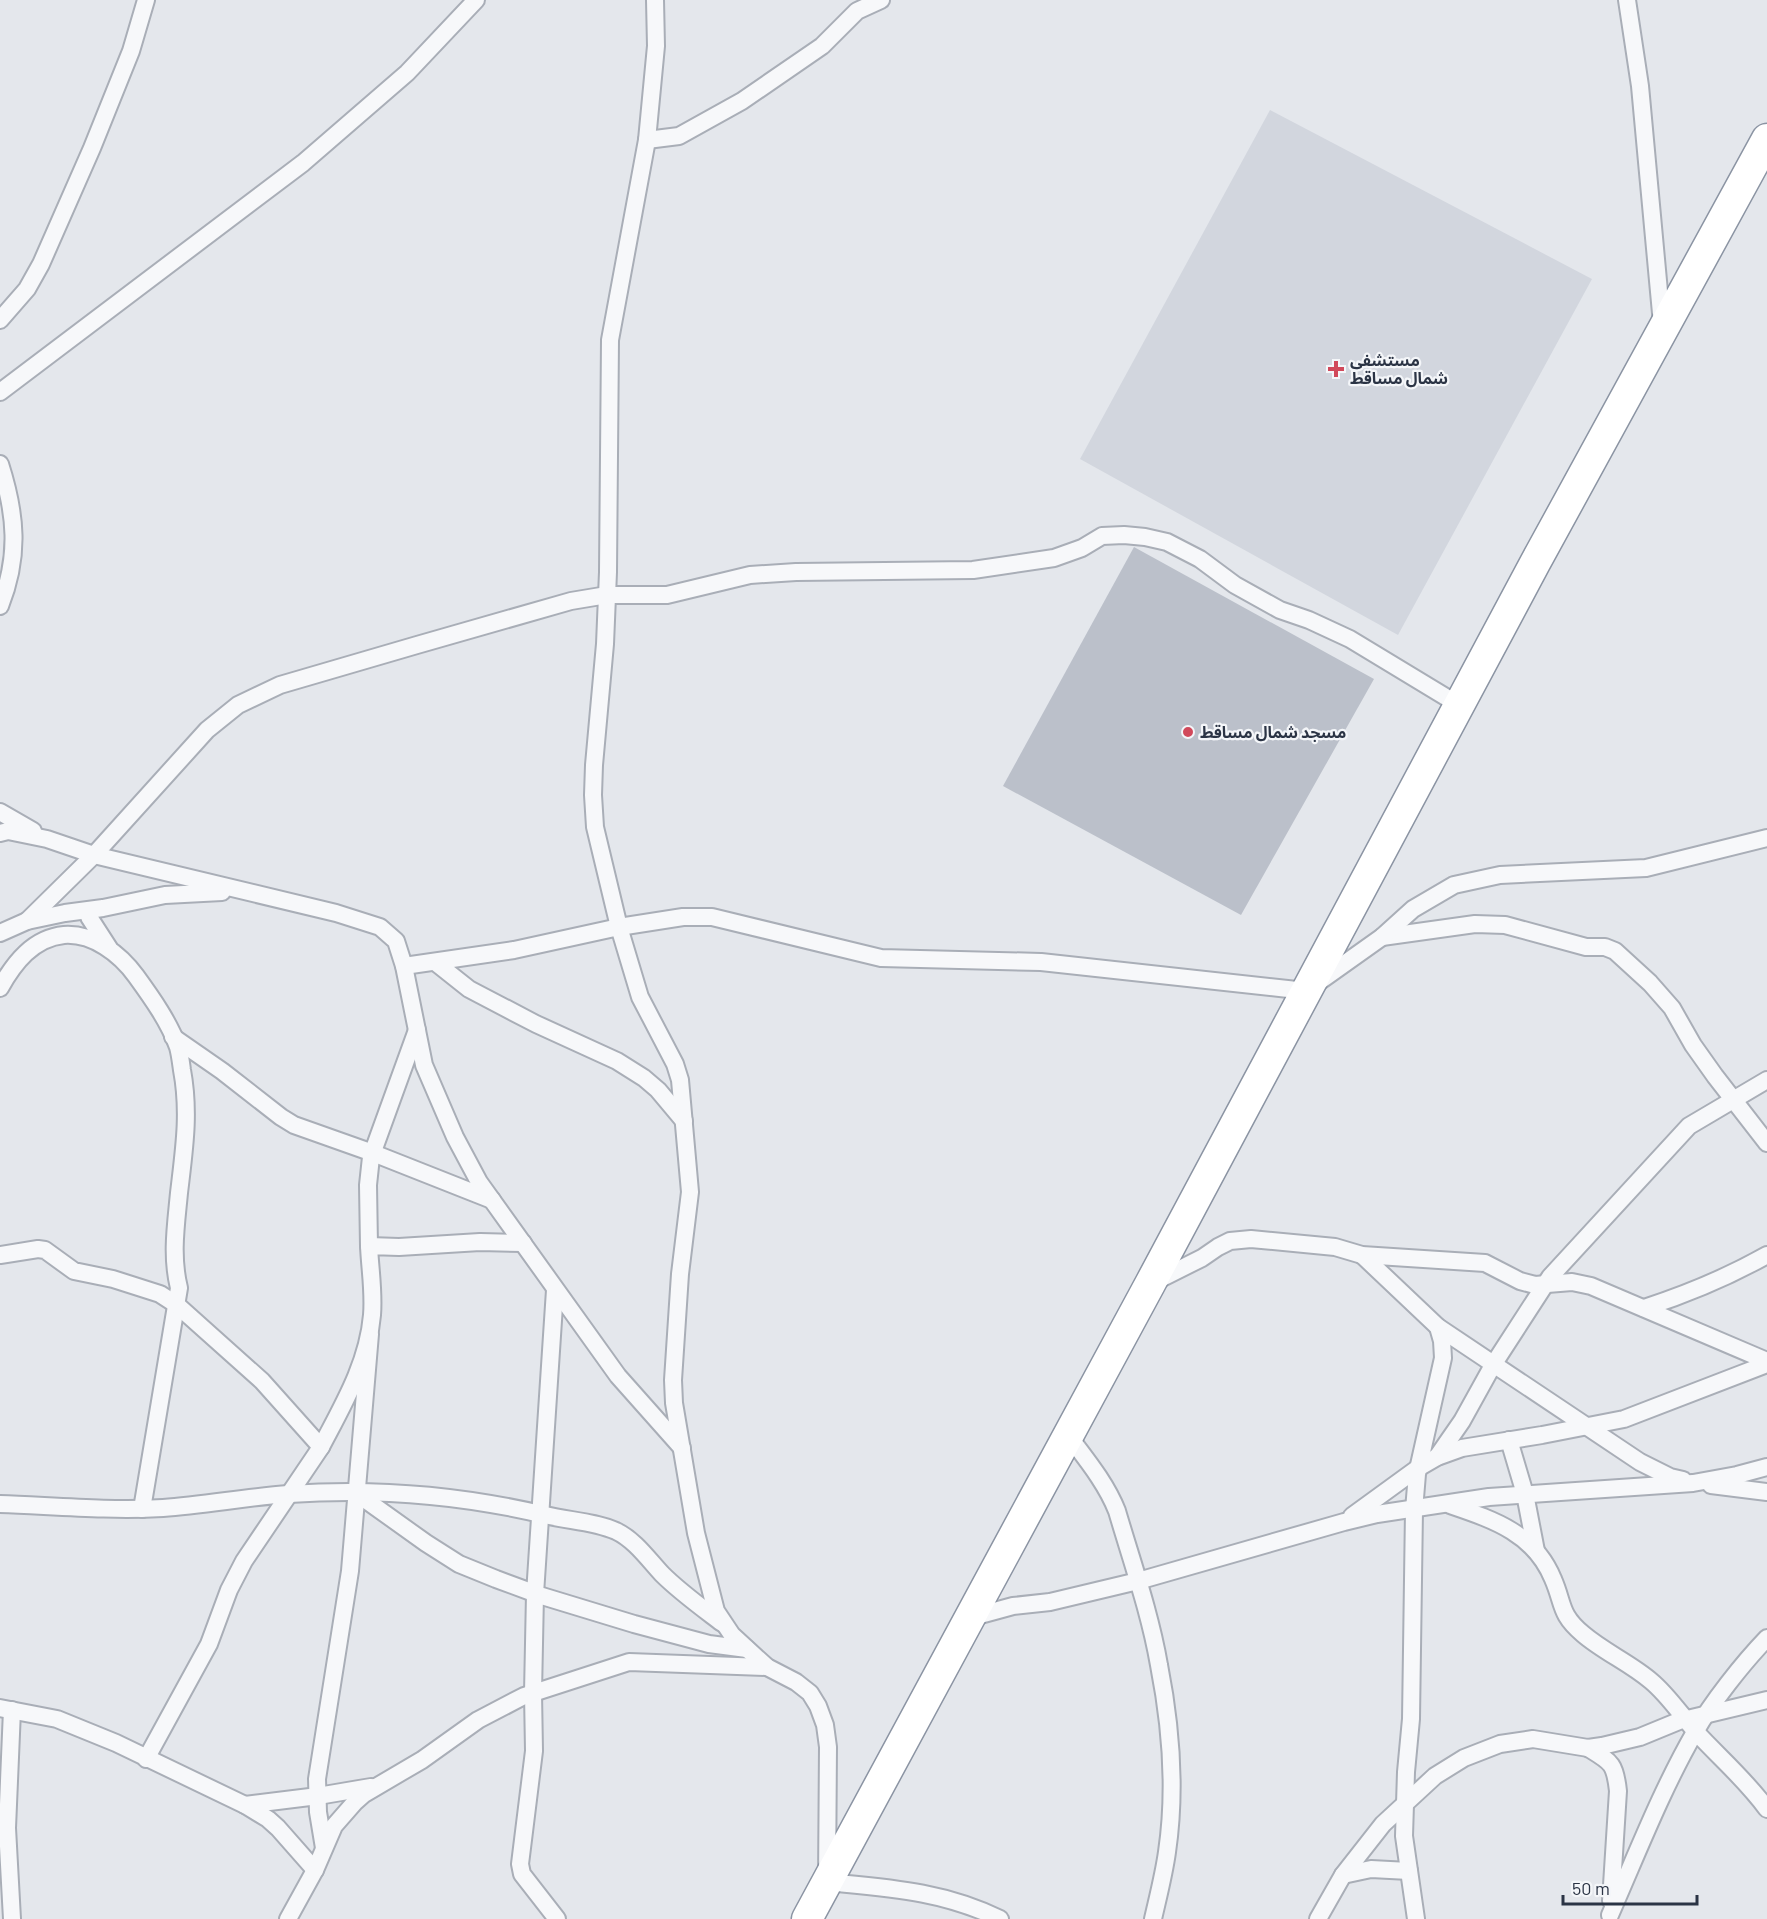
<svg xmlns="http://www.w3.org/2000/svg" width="1767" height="1919" font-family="Barlow,'Noto Sans Arabic',sans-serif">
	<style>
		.built { fill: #d2d6de }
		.building { fill: #bbc0ca }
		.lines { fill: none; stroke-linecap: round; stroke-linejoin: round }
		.street-casing { stroke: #a9aeb7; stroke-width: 20 }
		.highway-casing { stroke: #8b94a3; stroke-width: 33 }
		.street { stroke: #f7f8fa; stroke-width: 16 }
		.highway { stroke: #fff; stroke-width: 30 }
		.poi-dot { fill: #d1495b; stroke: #f4f6f9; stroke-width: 2 }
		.labels { text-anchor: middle; stroke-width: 4.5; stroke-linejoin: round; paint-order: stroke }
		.poi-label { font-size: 16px; font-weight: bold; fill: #2b3445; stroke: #f4f6f9; text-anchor: start }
	</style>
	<rect width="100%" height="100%" fill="#e4e7ec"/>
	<!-- built -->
	<path class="built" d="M1270 110 1592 279 1398 635 1080 459Z"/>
	<!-- building -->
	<path class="building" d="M1134 547 1374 679 1241 915 1003 786Z"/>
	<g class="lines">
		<defs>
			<g id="street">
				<path d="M655 0 656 46 647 140 610 340 608 572 605 644 594 765 593 795 595 827 619 927 640 997 675 1064 680 1080 690 1192 680 1274 673 1380 674 1403 696 1533 716 1611 732 1635 767 1667 796 1682 810 1693 818 1706 825 1725 828 1747 827 1882C889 1888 943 1891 1000 1919"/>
				<path d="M1627 0 1640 86 1662 324"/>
				<path d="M647 140 679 136 742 101 822 46 857 11 881 0"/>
				<path d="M0 320 27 289 41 264 92 148 131 51 146 0"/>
				<path d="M0 392 303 163 407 73 476 0"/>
				<path d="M0 464C16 514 20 556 0 606"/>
				<path d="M0 812 33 831"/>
				<path d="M0 833 8 831 47 839 94 855 336 913 380 927 396 941 404 966 424 1065 455 1137 479 1182 618 1376 682 1448"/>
				<path d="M89 917 109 948"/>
				<path d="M27 921 94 855 207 730 238 705 280 685 417 645 571 601 607 595H667L750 575 796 572 973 570 1054 558 1082 548 1102 536 1124 535 1145 537 1167 542 1200 559 1235 585 1280 610 1309 620 1350 639 1459 705"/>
				<path d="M0 933 27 921 65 913 103 908 165 895 222 892"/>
				<path d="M1382 937 1475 924 1505 925 1586 947H1605L1615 951 1650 983 1672 1008 1693 1045 1715 1076 1767 1143"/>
				<path d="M435 962 469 989 536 1024 617 1061 644 1078 658 1090 684 1121"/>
				<path d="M404 966 514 950 619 927 683 917H712L881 958 1041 962 1306 991 1382 937 1413 909 1454 885 1500 875 1646 868 1767 838"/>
				<path d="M0 988C14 963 33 938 64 935 93 933 120 954 136 976 152 998 169 1022 178 1047 180 1054 181 1063 182 1070 190 1113 184 1150 179 1193 176 1225 171 1256 179 1288L142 1509"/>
				<path d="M173 1037 222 1071 281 1117 294 1125 373 1153 492 1200"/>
				<path d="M369 1246 368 1185 371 1157 417 1030"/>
				<path d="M0 1255 38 1249 45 1250 74 1271 113 1279 160 1294 177 1305 262 1381 321 1447 244 1561 229 1590 209 1644 146 1759"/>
				<path d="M1362 1255 1438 1327 1640 1462 1670 1477 1683 1480"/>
				<path d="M1154 1282 1202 1258 1218 1247 1230 1241 1251 1239 1335 1247 1362 1255 1485 1263 1520 1281 1535 1285 1572 1282 1591 1286 1767 1361"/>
				<path d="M555 1290 535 1594 533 1693 534 1751 520 1864 522 1874 557 1919"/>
				<path d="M1644 1308C1687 1294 1728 1277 1767 1255"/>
				<path d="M1068 1435C1086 1459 1106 1483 1117 1511 1132 1562 1150 1613 1159 1665 1171 1726 1176 1791 1167 1852 1164 1874 1158 1897 1153 1919"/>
				<path d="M1509 1440 1525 1494 1536 1551"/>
				<path d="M321 1447C343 1405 368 1363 372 1315 374 1292 370 1269 369 1246L399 1247 480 1242 523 1243"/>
				<path d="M1437 1457 1462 1421 1493 1365 1550 1277 1689 1126 1767 1080"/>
				<path d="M1711 1485 1767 1492"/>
				<path d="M356 1493 426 1543 459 1564 496 1579 542 1596 634 1624 709 1644 747 1649"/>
				<path d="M0 1504C54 1506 109 1511 163 1508 205 1505 247 1497 289 1494 375 1488 461 1495 545 1515 569 1521 593 1521 616 1531 635 1540 648 1559 662 1574 680 1592 701 1607 722 1623"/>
				<path d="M1450 1505C1494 1520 1534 1533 1553 1579 1564 1604 1559 1614 1583 1634 1604 1652 1630 1663 1651 1681 1668 1695 1681 1715 1696 1732 1720 1758 1746 1780 1767 1809"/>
				<path d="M1352 1516 1418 1468 1437 1457 1462 1448 1542 1435 1624 1419 1767 1364"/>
				<path d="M969 1618 1013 1606 1050 1602 1138 1581 1344 1522 1377 1514 1489 1497 1693 1483 1737 1475 1767 1467"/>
				<path d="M0 1708 57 1719 116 1743 245 1805 268 1819 278 1828 315 1870"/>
				<path d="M12 1710 7 1828 12 1919"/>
				<path d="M1588 1748C1611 1762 1615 1763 1618 1791L1611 1901"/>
				<path d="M245 1805 318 1796 371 1787"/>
				<path d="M324 1848 318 1812 317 1779 350 1571 370 1334"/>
				<path d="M1343 1875 1371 1869 1409 1871"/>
				<path d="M1610 1915C1637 1854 1661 1791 1695 1732 1712 1702 1743 1663 1767 1638"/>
				<path d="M288 1919 315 1870 334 1826 355 1802 364 1794 422 1760 478 1720 524 1696 629 1662 767 1667"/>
				<path d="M1318 1919 1343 1875 1383 1824 1435 1776 1464 1758 1500 1744 1533 1739 1588 1748 1602 1746 1640 1737 1679 1721 1767 1700"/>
				<path d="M1416 1919 1404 1836 1406 1772 1411 1719 1414 1510 1417 1474 1443 1358 1442 1341 1438 1327"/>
			</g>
			<path id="highway" d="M807 1919 1150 1284 1535 563 1767 139"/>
		</defs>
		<!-- street casing -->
		<use href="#street" class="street-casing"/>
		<!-- highway casing -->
		<use href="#highway" class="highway-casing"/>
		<!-- street -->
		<use href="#street" class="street"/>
		<!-- highway -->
		<use href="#highway" class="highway"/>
	</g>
	<!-- markers -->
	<g class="poi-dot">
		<path d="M1333 360h6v6h6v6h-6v6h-6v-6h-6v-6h6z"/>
		<circle cx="1188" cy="732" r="6"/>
	</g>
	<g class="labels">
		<!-- poi labels -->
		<g class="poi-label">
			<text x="1350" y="366">مستشفى<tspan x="1350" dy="18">شمال مساقط</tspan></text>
			<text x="1200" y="738">مسجد شمال مساقط</text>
		</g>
	</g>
	<!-- scale -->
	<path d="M1563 1895v9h134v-9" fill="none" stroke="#2b3445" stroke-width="3"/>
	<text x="1572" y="1895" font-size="18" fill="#2b3445" stroke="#f4f6f9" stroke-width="4.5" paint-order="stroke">50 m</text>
</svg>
